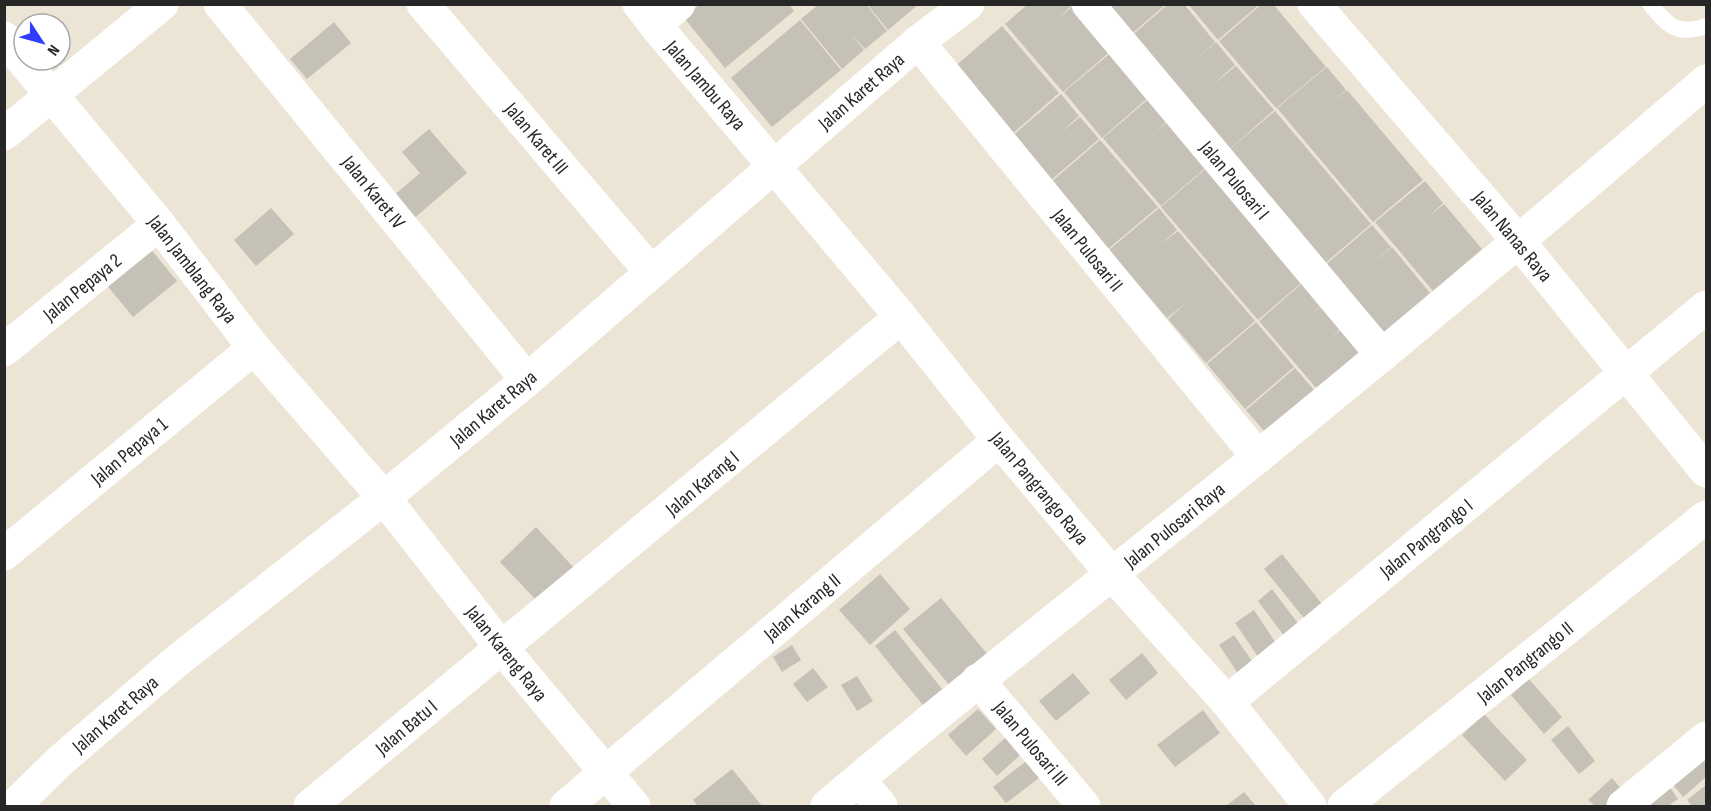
<svg xmlns="http://www.w3.org/2000/svg" width="1711" height="811" font-family="'Sofia Sans Condensed',sans-serif">
	<style>
		.building { fill: #c6c1b6 }
		.lines { fill: none; stroke-linecap: round; stroke-linejoin: round }
		.lane { stroke: #fff; stroke-width: 16 }
		.street { stroke: #fff; stroke-width: 33 }
		.secondary { stroke: #fff; stroke-width: 33 }
		.labels { text-anchor: middle; stroke-width: 4.5; stroke-linejoin: round; paint-order: stroke }
		.street-label { font-size: 20px; fill: #272727; stroke: #fff }
	</style>
	<rect width="100%" height="100%" fill="#ece5d6"/>
	<!-- building -->
	<g class="building">
		<path d="M700 4H789L794 11 725 68 684 18Z"/>
		<path d="M819 4H866L887 31 865 49 851 34 864 50 842 69 801 19Z"/>
		<path d="M867 4H919L888 30Z"/>
		<path d="M1028 4H1073L1058 19 1074 5 1112 50 1063 92 1005 24Z"/>
		<path d="M1098 4H1166L1127 38Z"/>
		<path d="M1168 4H1184L1215 42 1197 59 1216 42 1235 65 1212 85 1236 66 1274 110 1225 153 1128 39Z"/>
		<path d="M1188 4H1260L1218 40Z"/>
		<path d="M1262 4H1273L1326 67 1276 108 1219 41Z"/>
		<path d="M800 20 841 70 772 127 731 78Z"/>
		<path d="M334 22 351 43 307 79 290 59Z"/>
		<path d="M1002 26 1059 93 1011 135 953 68Z"/>
		<path d="M1113 51 1151 95 1102 138 1064 92Z"/>
		<path d="M1327 67 1346 90 1331 103 1347 90 1423 180 1373 222 1277 108Z"/>
		<path d="M1061 94 1079 116 1060 133 1080 117 1099 139 1050 181 1012 136Z"/>
		<path d="M1152 96 1171 118 1151 135 1171 119 1210 164 1161 206 1103 138Z"/>
		<path d="M1275 111 1371 224 1322 266 1225 153Z"/>
		<path d="M429 129 467 173 412 220 392 197 420 173 402 152Z"/>
		<path d="M1100 140 1158 207 1108 249 1051 182Z"/>
		<path d="M1210 165 1307 278 1258 320 1161 207Z"/>
		<path d="M1425 181 1443 203 1428 217 1444 204 1482 249 1433 291 1375 222Z"/>
		<path d="M271 208 294 234 256 266 234 240Z"/>
		<path d="M1159 208 1177 230 1161 244 1178 231 1255 321 1206 363 1168 319 1187 302 1167 318 1109 250Z"/>
		<path d="M1372 225 1391 247 1371 264 1392 247 1411 270 1395 283 1411 270 1430 293 1381 335 1323 267Z"/>
		<path d="M149 247 177 281 133 317 105 283Z"/>
		<path d="M1308 278 1327 300 1304 321 1327 301 1346 323 1331 338 1347 324 1366 346 1317 389 1259 321Z"/>
		<path d="M1256 322 1275 344 1259 358 1275 344 1294 367 1245 409 1207 364Z"/>
		<path d="M1295 368 1314 390 1265 432 1246 410Z"/>
		<path d="M536 527 577 571 541 605 500 562Z"/>
		<path d="M1282 554 1326 609 1308 623 1264 569Z"/>
		<path d="M880 574 910 609 870 645 839 610Z"/>
		<path d="M1272 589 1300 626 1285 637 1258 601Z"/>
		<path d="M941 598 993 661 955 692 903 629Z"/>
		<path d="M1254 610 1279 648 1261 661 1235 623Z"/>
		<path d="M895 630 950 699 931 715 875 646Z"/>
		<path d="M1234 635 1254 664 1239 675 1219 645Z"/>
		<path d="M792 645 801 660 782 672 773 657Z"/>
		<path d="M1142 653 1158 673 1126 700 1109 680Z"/>
		<path d="M813 668 828 687 807 702 793 684Z"/>
		<path d="M1073 673 1090 693 1056 721 1039 701Z"/>
		<path d="M857 676 873 701 857 711 841 685Z"/>
		<path d="M1529 679 1562 717 1544 734 1511 695Z"/>
		<path d="M978 709 996 729 966 756 948 735Z"/>
		<path d="M1203 710 1220 733 1175 767 1157 745Z"/>
		<path d="M1484 714 1527 760 1505 781 1462 735Z"/>
		<path d="M1568 726 1595 761 1579 774 1551 740Z"/>
		<path d="M1015 729 1030 746 997 776 982 759Z"/>
		<path d="M1034 755 1047 772 1006 803 993 787Z"/>
		<path d="M1702 756 1706 761V777L1683 797 1671 782Z"/>
		<path d="M732 769 762 806H698L693 800Z"/>
		<path d="M1612 778 1623 791 1606 806H1595L1588 800Z"/>
		<path d="M1664 779 1678 799 1668 806H1641Z"/>
		<path d="M1706 785V806H1692L1687 800Z"/>
		<path d="M1244 792 1256 806H1226Z"/>
	</g>
	<g class="lines">
		<!-- lane -->
		<path class="lane" d="M1650 4C1668 26 1677 36 1706 26"/>
		<!-- street -->
		<g class="street">
			<path d="M220 4 527 380"/>
			<path d="M423 4 651 272"/>
			<path d="M639 4 655 25 901 317 999 440 1112 574 1227 702 1310 806"/>
			<path d="M1088 4 1382 355"/>
			<path d="M1314 4 1519 242 1706 471"/>
			<path d="M655 25 679 4"/>
			<path d="M4 38 159 224 254 348 384 498 501 647 634 806"/>
			<path d="M918 42 1258 457"/>
			<path d="M4 134 162 4"/>
			<path d="M4 350 159 224"/>
			<path d="M4 554 254 348"/>
			<path d="M978 680 1084 806"/>
			<path d="M1227 702 1706 307"/>
			<path d="M859 780 881 806"/>
			<path d="M310 806 901 317"/>
			<path d="M566 806 999 440"/>
			<path d="M827 806C968 686 1115 573 1259 456 1410 333 1559 208 1706 81"/>
			<path d="M1344 806 1706 517"/>
			<path d="M1623 806 1706 738"/>
		</g>
		<!-- secondary -->
		<path class="secondary" d="M14 806 61 760 178 660 384 498 527 380 918 42 968 4"/>
	</g>
	<g class="labels">
		<!-- street labels -->
		<g class="street-label">
			<text transform="translate(706 85) rotate(49)" y="7">Jalan Jambu Raya</text>
			<text transform="translate(861 91) rotate(-41)" y="7">Jalan Karet Raya</text>
			<text transform="translate(537 138) rotate(50)" y="7">Jalan Karet III</text>
			<text transform="translate(1235 180) rotate(50)" y="7">Jalan Pulosari I</text>
			<text transform="translate(374 192) rotate(51)" y="7">Jalan Karet IV</text>
			<text transform="translate(1513 236) rotate(50)" y="7">Jalan Nanas Raya</text>
			<text transform="translate(1088 250) rotate(51)" y="7">Jalan Pulosari II</text>
			<text transform="translate(193 269) rotate(52)" y="7">Jalan Jamblang Raya</text>
			<text transform="translate(82 287) rotate(-39)" y="7">Jalan Pepaya 2</text>
			<text transform="translate(493 408) rotate(-40)" y="7">Jalan Karet Raya</text>
			<text transform="translate(129 451) rotate(-40)" y="7">Jalan Pepaya 1</text>
			<text transform="translate(702 483) rotate(-40)" y="7">Jalan Karang I</text>
			<text transform="translate(1040 488) rotate(50)" y="7">Jalan Pangrango Raya</text>
			<text transform="translate(1174 525) rotate(-39)" y="7">Jalan Pulosari Raya</text>
			<text transform="translate(1426 538) rotate(-39)" y="7">Jalan Pangrango I</text>
			<text transform="translate(802 607) rotate(-40)" y="7">Jalan Karang II</text>
			<text transform="translate(507 653) rotate(51)" y="7">Jalan Kareng Raya</text>
			<text transform="translate(1525 662) rotate(-39)" y="7">Jalan Pangrango II</text>
			<text transform="translate(115 714) rotate(-41)" y="7">Jalan Karet Raya</text>
			<text transform="translate(406 727) rotate(-40)" y="7">Jalan Batu I</text>
			<text transform="translate(1031 743) rotate(50)" y="7">Jalan Pulosari III</text>
		</g>
	</g>
	<!-- border -->
	<rect width="1711" height="811" fill="none" stroke="#272727" stroke-width="12"/>
	<!-- north arrow -->
	<g transform="translate(42 42) rotate(126)"><circle r="28" fill="#ffffff" stroke="#a9a9a9" stroke-width="1.5"/>
	<path d="M0-4.5L10 22L0 15L-10 22Z" fill="#2f3dff"/>
	<text y="-9" font-size="16" font-weight="bold" text-anchor="middle" fill="#272727">N</text>
	</g>
</svg>
